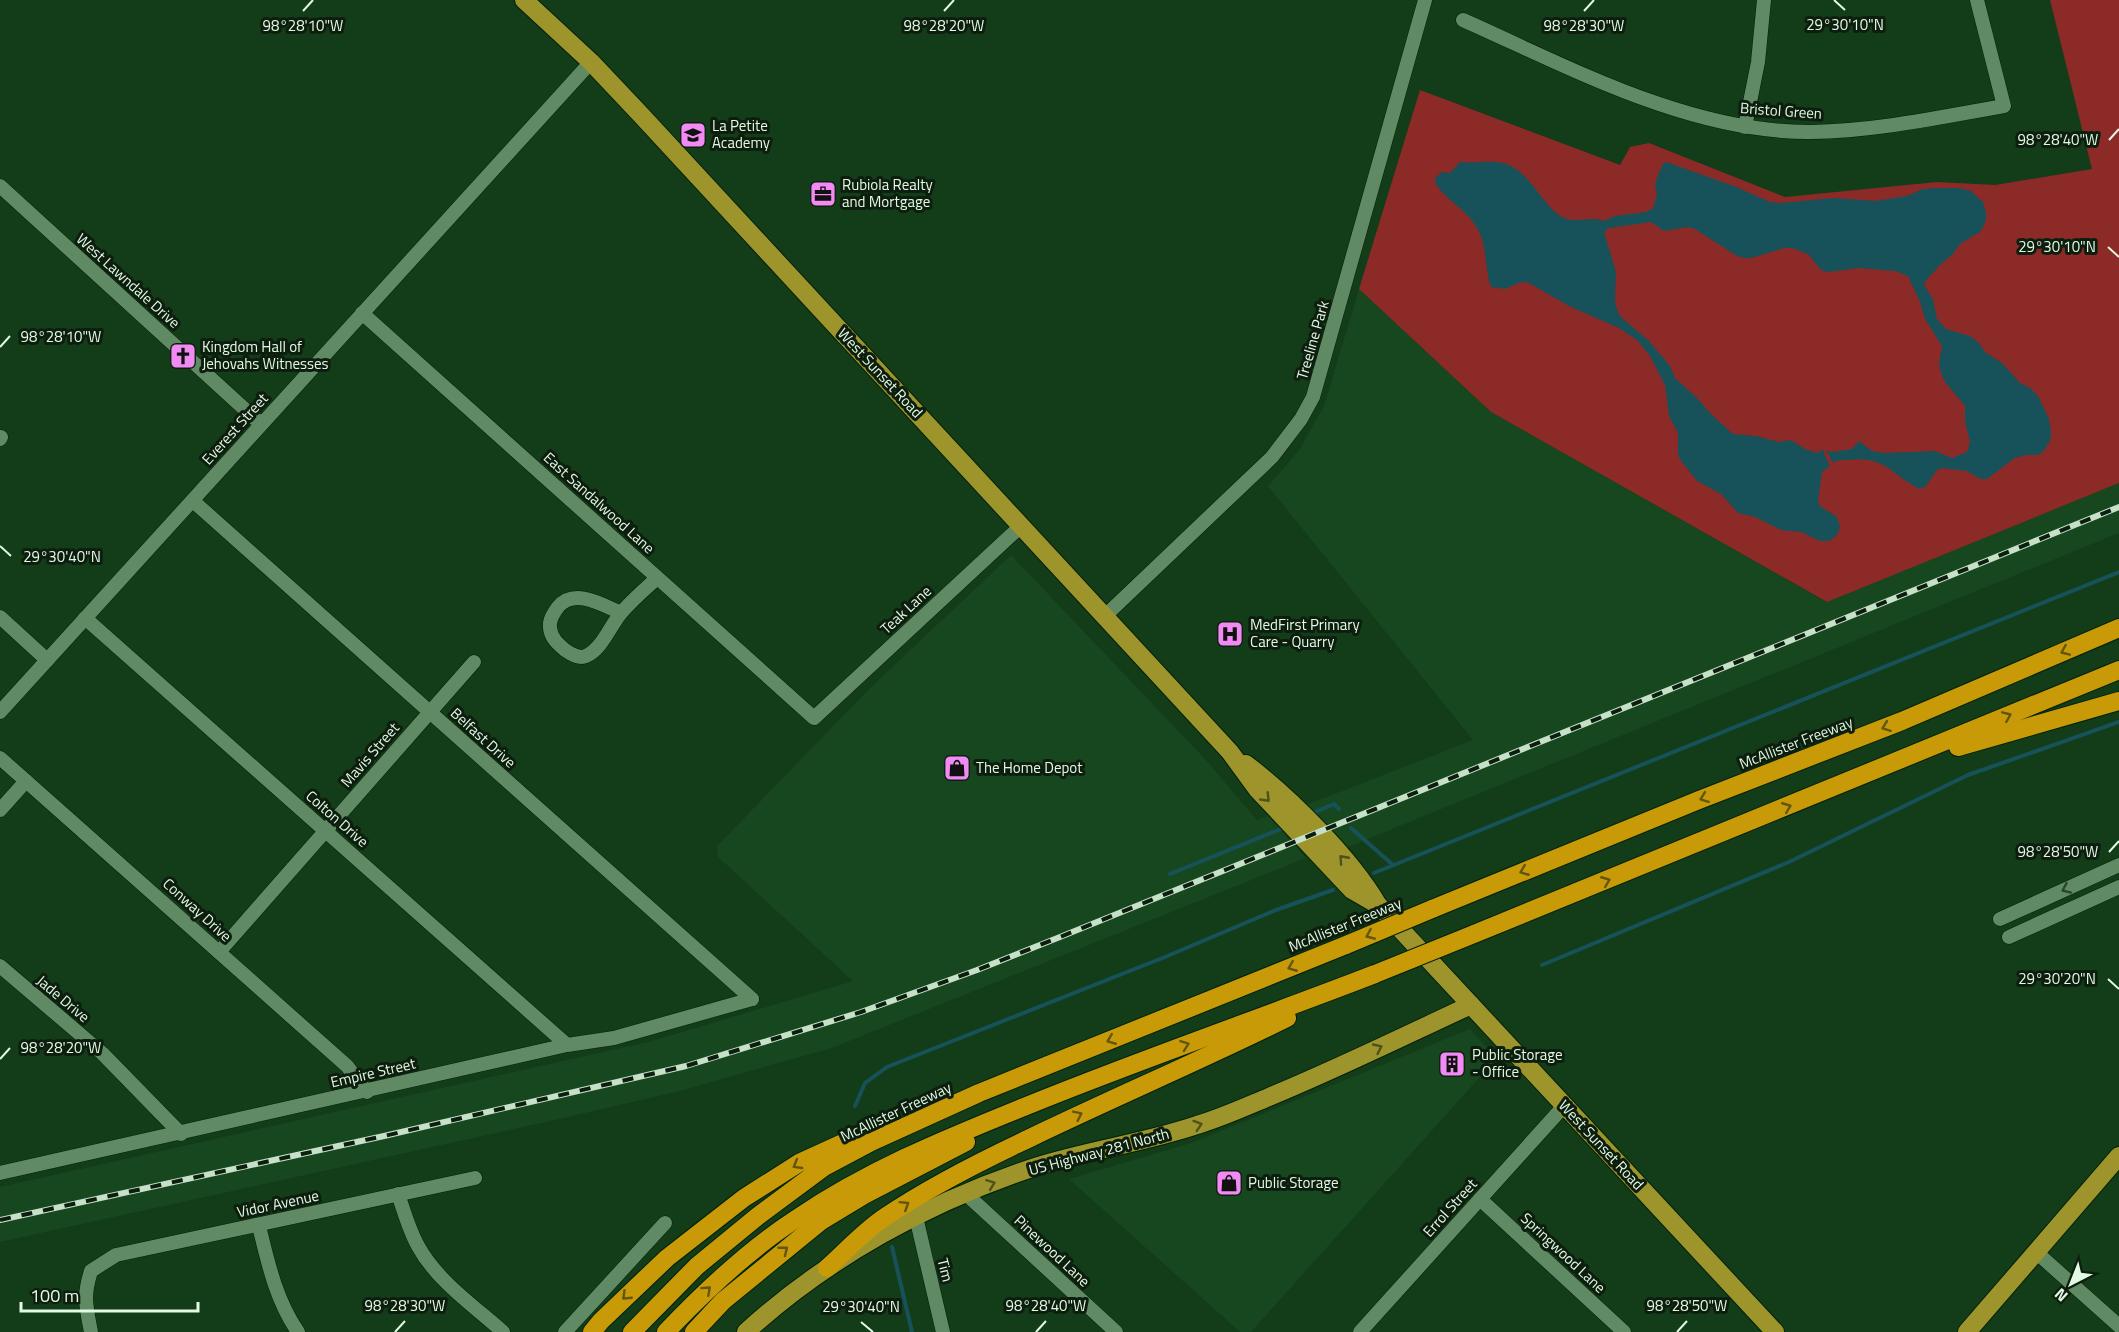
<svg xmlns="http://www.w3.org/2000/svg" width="2119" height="1332" font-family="'Titillium Web',sans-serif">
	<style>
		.built { fill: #17471f }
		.green { fill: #8b2a26 }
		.water { fill: #17525a }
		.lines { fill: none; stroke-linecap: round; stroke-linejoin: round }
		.stream { stroke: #17525a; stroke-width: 4 }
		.minor-casing { stroke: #022107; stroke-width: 15 }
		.major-casing { stroke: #022107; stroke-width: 20 }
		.highway-casing { stroke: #022107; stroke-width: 20 }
		.minor { stroke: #5f8a63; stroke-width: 14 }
		.major { stroke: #9e942c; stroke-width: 18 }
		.highway { stroke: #c89a08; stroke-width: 18 }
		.rail-casing { stroke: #c7e1c9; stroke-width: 6 }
		.rail { stroke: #0d1e0f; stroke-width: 4; stroke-dasharray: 11; stroke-linecap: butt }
		.highway-bridge-casing { stroke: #022107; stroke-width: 20; stroke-linecap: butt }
		.highway-bridge { stroke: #c89a08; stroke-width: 18 }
		.oneway { stroke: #61560c }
		.oneway2 { stroke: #4e531c }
		.oneway3 { stroke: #2a442c }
		.ticks { fill: none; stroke: #e2f9e3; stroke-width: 2 }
		.labels { text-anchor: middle; stroke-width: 6; stroke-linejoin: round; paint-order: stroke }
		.street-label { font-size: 15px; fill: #e2f9e3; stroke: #0d1e0f }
		.poi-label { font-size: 15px; fill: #e2f9e3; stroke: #0d1e0f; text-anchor: start }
		.ticks-label { font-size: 15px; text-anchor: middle; fill: #e2f9e3; stroke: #0d1e0f; stroke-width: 6; stroke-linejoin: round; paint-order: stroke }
	</style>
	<rect width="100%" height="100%" fill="#133c19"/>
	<!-- built -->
	<g class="built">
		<path d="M1359 289 1491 412 1826 602 2119 483V533L1348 847 1306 805 1473 740 1268 486 1300 449 1324 406Z"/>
		<path d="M1011 555 1206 760 1257 820 1268 816 1306 858 832 1048 680 1091 555 1120 0 1242V1187L652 1041 853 981 718 857 717 846 869 689Z"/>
		<path d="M1470 1029 1497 1058 1251 1332H1240L1069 1179 1191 1143Z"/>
	</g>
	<!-- green -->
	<path class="green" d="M2050 0H2119V483L1827 602 1491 412 1359 289 1420 90 1620 165 1630 147 1649 143 1785 197 1937 182 1995 185 2092 169Z"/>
	<!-- water -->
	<path class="water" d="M1460 162C1473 163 1486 161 1497 162 1531 165 1542 211 1567 219 1579 222 1594 216 1604 221L1615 216 1646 212 1653 208 1657 194 1655 186 1657 178 1662 165 1666 162 1734 186 1770 202 1781 203 1833 198 1875 201 1907 196 1923 189 1936 188H1959L1971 191 1983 202 1986 212V220L1981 231 1960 244 1953 254 1941 264 1927 279 1924 285 1933 299 1937 319 1946 329 1970 336 1979 343 1985 352 2002 363 2020 383 2030 388 2038 396 2049 419 2051 433 2050 441 2043 452 2037 455H2026L2015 458 1987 479H1980L1967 471 1942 468 1937 470 1926 486 1920 489C1888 473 1886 455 1846 460 1840 460 1838 460 1833 463L1826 450 1832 452 1852 449 1859 441 1872 451 1885 453 1935 451 1952 458 1967 452 1970 442 1965 422V406L1945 382 1941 373 1939 364 1942 346 1925 319 1920 302 1908 276 1895 271 1859 268 1828 272 1821 270 1808 254 1792 248H1784L1751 258H1745L1737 256 1695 229 1687 227 1664 231 1651 222 1609 228 1604 232 1616 272 1615 301 1618 313 1623 319 1649 341 1670 366 1675 378 1697 398 1712 415 1733 434 1756 436 1779 442 1791 440 1805 449 1818 453 1822 449 1830 466 1822 472 1818 500 1820 506 1837 517 1840 527 1837 535 1829 541H1820L1801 532 1781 530 1755 517 1738 513 1721 494 1697 481 1682 462 1678 455V433L1669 416 1665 385 1650 356 1637 340 1619 328 1569 306 1529 283 1521 282 1505 289 1491 287C1484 267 1488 247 1477 228 1466 209 1447 201 1435 183L1436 177 1442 172 1450 173Z"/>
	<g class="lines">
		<!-- stream -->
		<g class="stream">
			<path d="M1313 813 1334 804 1339 809"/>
			<path d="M1351 828 1393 865"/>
			<path d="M1374 873 2119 572"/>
			<path d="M1170 874 1283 828"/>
			<path d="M1542 965 1789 862 1968 775 2119 722"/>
			<path d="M855 1106 865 1083 887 1067 1165 957 1276 910 1333 890"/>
			<path d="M892 1247 912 1332"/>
		</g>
		<defs>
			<g id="minor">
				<path d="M1463 20C1571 68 1690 133 1811 132 1877 131 1940 117 2004 106L1977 0"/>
				<path d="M1745 127 1758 62 1764 0"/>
				<path d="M0 186 261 424"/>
				<path d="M362 313 814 718 1021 526"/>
				<path d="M0 439 1 437"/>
				<path d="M193 501 752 999"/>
				<path d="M621 613C603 605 574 587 558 607 553 614 549 620 550 628 551 638 558 644 565 650 571 654 579 659 586 656 602 649 610 626 621 613 632 600 645 589 657 578"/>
				<path d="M1105 616 1272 457 1301 419 1313 397 1425 0"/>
				<path d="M0 617 47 660"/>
				<path d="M85 618 567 1045"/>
				<path d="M0 712 591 62"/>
				<path d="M0 758 347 1066 367 1092"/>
				<path d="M0 810 26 781"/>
				<path d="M2000 919 2119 865"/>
				<path d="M2009 937 2119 887"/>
				<path d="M219 952 474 662"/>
				<path d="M0 966 102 1053 181 1134"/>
				<path d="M0 1173 567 1045 614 1038 752 999"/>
				<path d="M398 1194C404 1211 409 1230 418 1246 437 1281 474 1306 503 1332"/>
				<path d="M966 1194 1116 1332"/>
				<path d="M1480 1199 1624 1332"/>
				<path d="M916 1217 943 1332"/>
				<path d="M259 1226C268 1263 276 1300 298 1332"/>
				<path d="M2036 1252 2119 1326"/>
				<path d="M91 1332C86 1306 83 1296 91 1271L116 1255 475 1178"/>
				<path d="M565 1332 665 1223"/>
				<path d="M1360 1332 1564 1106"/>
			</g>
			<g id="major">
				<path d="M524 0 591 62 642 116 1230 752 1257 789 1352 890 1378 905"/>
				<path d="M1246 764C1290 798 1350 857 1378 905L1775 1332"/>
				<path d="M746 1332C828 1257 929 1202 1035 1167 1088 1150 1144 1143 1197 1125 1221 1118 1245 1107 1269 1097 1337 1069 1404 1036 1471 1005"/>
				<path d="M1967 1332 2119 1156"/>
			</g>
			<g id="highway">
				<path d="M1958 747 2119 701"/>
				<path d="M1432 909 1699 800 1902 721 2119 628"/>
				<path d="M1474 934 2119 670"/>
				<path d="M827 1268C846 1251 864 1231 885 1217 931 1186 981 1161 1030 1138 1115 1097 1202 1060 1287 1018"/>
				<path d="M592 1332 601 1321 667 1258 744 1198 799 1163 856 1137"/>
				<path d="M632 1332 697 1266 758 1216 824 1167 871 1142 979 1093 1346 945"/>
				<path d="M666 1332C705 1291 748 1250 796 1219 867 1171 940 1141 1019 1109 1136 1061 1256 1020 1375 974"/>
				<path d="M694 1332 723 1301 821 1221 864 1195 966 1142"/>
			</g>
		</defs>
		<!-- minor casing -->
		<use href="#minor" class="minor-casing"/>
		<!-- major casing -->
		<use href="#major" class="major-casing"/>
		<!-- highway casing -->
		<use href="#highway" class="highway-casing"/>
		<!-- minor -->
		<use href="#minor" class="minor"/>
		<!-- major -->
		<use href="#major" class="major"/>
		<!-- highway -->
		<use href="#highway" class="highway"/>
		<defs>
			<path id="rail" d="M0 1220 384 1136 686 1066 861 1012 977 970 1060 937 2119 507"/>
		</defs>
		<!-- rail casing -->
		<use href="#rail" class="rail-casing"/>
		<!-- rail -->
		<use href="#rail" class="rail"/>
		<defs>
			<g id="highway-bridge">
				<path d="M1346 945 1432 909"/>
				<path d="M1375 974 1474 934"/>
			</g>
		</defs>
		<!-- highway-bridge casing -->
		<use href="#highway-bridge" class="highway-bridge-casing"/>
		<!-- highway-bridge -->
		<use href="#highway-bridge" class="highway-bridge"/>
	</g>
	<!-- one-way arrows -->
	<defs><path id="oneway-chevron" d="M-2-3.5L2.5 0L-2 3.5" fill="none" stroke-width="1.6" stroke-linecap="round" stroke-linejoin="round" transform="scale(1.5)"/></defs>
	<g class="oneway">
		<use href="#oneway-chevron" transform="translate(2065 651) rotate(157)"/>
		<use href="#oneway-chevron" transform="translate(2007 716) rotate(-23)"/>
		<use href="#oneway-chevron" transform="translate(1886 727) rotate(159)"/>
		<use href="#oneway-chevron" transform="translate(1704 798) rotate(159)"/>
		<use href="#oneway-chevron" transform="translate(1787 807) rotate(-22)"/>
		<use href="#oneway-chevron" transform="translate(1524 871) rotate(158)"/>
		<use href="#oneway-chevron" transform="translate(1606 881) rotate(-22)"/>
		<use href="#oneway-chevron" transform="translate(1370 935) rotate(157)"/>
		<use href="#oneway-chevron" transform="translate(1292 967) rotate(158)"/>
		<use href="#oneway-chevron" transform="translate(1111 1040) rotate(158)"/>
		<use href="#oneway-chevron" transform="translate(1185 1045) rotate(-20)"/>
		<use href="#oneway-chevron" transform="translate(1078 1115) rotate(-26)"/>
		<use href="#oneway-chevron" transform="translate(797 1165) rotate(150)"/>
		<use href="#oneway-chevron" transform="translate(905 1205) rotate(-32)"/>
		<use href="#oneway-chevron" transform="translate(784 1250) rotate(-39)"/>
		<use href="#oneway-chevron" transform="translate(707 1290) rotate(-42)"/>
		<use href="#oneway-chevron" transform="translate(626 1296) rotate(136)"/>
	</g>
	<g class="oneway2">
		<use href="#oneway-chevron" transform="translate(1266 798) rotate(46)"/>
		<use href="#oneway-chevron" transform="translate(1343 859) rotate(-132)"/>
		<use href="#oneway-chevron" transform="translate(1378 1048) rotate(-25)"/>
		<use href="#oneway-chevron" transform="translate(1198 1125) rotate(-18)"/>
		<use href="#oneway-chevron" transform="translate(991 1184) rotate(-21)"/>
	</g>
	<use class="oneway3" href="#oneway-chevron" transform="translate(2066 889) rotate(156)"/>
	<!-- ticks -->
	<path class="ticks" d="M1834 0 1845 10M303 11 313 0M944 11 954 0M1584 11 1594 0M2109 140 2119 129M2108 247 2119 257M0 347 10 336M0 546 11 556M2109 852 2119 841M2108 979 2119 989M0 1059 10 1048M861 1322 873 1332M395 1332 405 1321M1036 1332 1046 1321M1677 1332 1687 1321"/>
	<!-- icons -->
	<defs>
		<symbol id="school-square" viewBox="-11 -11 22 22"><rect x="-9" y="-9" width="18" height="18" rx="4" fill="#f28af3" stroke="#0d1e0f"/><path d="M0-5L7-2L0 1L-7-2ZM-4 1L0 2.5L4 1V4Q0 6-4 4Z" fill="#111"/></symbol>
		<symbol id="office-square" viewBox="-11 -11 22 22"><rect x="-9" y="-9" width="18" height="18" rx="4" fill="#f28af3" stroke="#0d1e0f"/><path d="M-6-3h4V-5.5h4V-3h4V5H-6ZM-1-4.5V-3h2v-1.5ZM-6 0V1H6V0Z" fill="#111"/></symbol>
		<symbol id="church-square" viewBox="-11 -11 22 22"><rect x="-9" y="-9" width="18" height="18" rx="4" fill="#f28af3" stroke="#0d1e0f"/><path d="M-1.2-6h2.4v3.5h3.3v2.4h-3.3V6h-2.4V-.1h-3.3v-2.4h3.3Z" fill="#111"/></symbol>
		<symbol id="hospital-square" viewBox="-11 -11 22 22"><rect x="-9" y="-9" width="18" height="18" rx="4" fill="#f28af3" stroke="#0d1e0f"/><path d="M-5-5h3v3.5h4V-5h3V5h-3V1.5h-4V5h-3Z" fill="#111"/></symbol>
		<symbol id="shop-square" viewBox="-11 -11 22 22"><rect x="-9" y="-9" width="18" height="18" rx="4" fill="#f28af3" stroke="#0d1e0f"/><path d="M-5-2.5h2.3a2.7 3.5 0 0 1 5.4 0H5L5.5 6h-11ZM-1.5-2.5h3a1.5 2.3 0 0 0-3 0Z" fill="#111"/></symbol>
		<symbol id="building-square" viewBox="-11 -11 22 22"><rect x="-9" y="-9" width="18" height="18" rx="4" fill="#f28af3" stroke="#0d1e0f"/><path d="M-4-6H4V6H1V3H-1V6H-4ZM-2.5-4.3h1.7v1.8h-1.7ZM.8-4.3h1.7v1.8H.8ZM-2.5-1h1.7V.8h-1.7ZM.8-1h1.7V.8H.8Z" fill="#111"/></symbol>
	</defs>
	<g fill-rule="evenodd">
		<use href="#school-square" x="678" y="120" width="30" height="30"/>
		<use href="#office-square" x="808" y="179" width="30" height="30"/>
		<use href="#church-square" x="168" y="341" width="30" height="30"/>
		<use href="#hospital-square" x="1215" y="619" width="30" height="30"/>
		<use href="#shop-square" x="942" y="753" width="30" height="30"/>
		<use href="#building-square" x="1437" y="1049" width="30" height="30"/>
		<use href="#shop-square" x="1214" y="1168" width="30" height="30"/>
	</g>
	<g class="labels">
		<!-- street labels -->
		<g class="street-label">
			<text transform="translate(1781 111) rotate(4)" y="5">Bristol Green</text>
			<text transform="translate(128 281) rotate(42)" y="5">West Lawndale Drive</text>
			<text transform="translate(1313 340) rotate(-74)" y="5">Treeline Park</text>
			<text transform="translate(880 373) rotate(47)" y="5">West Sunset Road</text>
			<text transform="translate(235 429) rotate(-48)" y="5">Everest Street</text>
			<text transform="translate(599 503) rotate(42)" y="5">East Sandalwood Lane</text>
			<text transform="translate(906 610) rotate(-43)" y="5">Teak Lane</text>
			<text transform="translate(483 738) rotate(42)" y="5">Belfast Drive</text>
			<text transform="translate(1796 743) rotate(-21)" y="5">McAllister Freeway</text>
			<text transform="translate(370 755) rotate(-49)" y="5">Mavis Street</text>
			<text transform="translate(337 819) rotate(41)" y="5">Colton Drive</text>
			<text transform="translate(197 910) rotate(42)" y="5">Conway Drive</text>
			<text transform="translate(1345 925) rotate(-22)" y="5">McAllister Freeway</text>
			<text transform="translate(63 999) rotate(40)" y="5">Jade Drive</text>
			<text transform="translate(373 1073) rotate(-13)" y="5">Empire Street</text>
			<text transform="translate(896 1112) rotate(-25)" y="5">McAllister Freeway</text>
			<text transform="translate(1601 1145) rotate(47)" y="5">West Sunset Road</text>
			<text transform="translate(1099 1152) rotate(-15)" y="5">US Highway 281 North</text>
			<text transform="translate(278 1204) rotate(-12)" y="5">Vidor Avenue</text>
			<text transform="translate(1450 1208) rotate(-48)" y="5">Errol Street</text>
			<text transform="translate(1052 1251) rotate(43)" y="5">Pinewood Lane</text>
			<text transform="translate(1563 1253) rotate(43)" y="5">Springwood Lane</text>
			<text transform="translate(945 1270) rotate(76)" y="5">Tim</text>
		</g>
		<!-- poi labels -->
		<g class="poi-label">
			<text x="712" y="131">La Petite<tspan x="712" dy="17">Academy</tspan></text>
			<text x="842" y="190">Rubiola Realty<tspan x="842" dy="17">and Mortgage</tspan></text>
			<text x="202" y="352">Kingdom Hall of<tspan x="202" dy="17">Jehovahs Witnesses</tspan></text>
			<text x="1250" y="630">MedFirst Primary<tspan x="1250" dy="17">Care - Quarry</tspan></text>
			<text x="976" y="773">The Home Depot</text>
			<text x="1472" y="1060">Public Storage<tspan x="1472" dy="17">- Office</tspan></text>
			<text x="1248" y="1188">Public Storage</text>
		</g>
	</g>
	<g class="ticks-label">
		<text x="1845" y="30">29°30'10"N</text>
		<text x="944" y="31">98°28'20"W</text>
		<text x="1584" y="31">98°28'30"W</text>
		<text x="303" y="31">98°28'10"W</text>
		<text x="2058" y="145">98°28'40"W</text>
		<text x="2057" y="252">29°30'10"N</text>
		<text x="61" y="342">98°28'10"W</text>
		<text x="62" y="562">29°30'40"N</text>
		<text x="2058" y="857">98°28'50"W</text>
		<text x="2057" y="984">29°30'20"N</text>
		<text x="61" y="1053">98°28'20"W</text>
		<text x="405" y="1311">98°28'30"W</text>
		<text x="1046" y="1311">98°28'40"W</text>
		<text x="1687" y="1311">98°28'50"W</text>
		<text x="861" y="1312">29°30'40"N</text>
	</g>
	<!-- north arrow -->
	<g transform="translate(2071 1284) rotate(222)" stroke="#0d1e0f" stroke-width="4.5" paint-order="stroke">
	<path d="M0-4.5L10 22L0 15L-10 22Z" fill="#e2f9e3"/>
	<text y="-9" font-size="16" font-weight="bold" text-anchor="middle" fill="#e2f9e3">N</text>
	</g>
	<!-- scale -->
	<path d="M21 1302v9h177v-9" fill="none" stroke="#e2f9e3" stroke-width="3"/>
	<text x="30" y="1302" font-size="18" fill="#e2f9e3" stroke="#0d1e0f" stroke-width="4.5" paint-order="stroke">100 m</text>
</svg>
